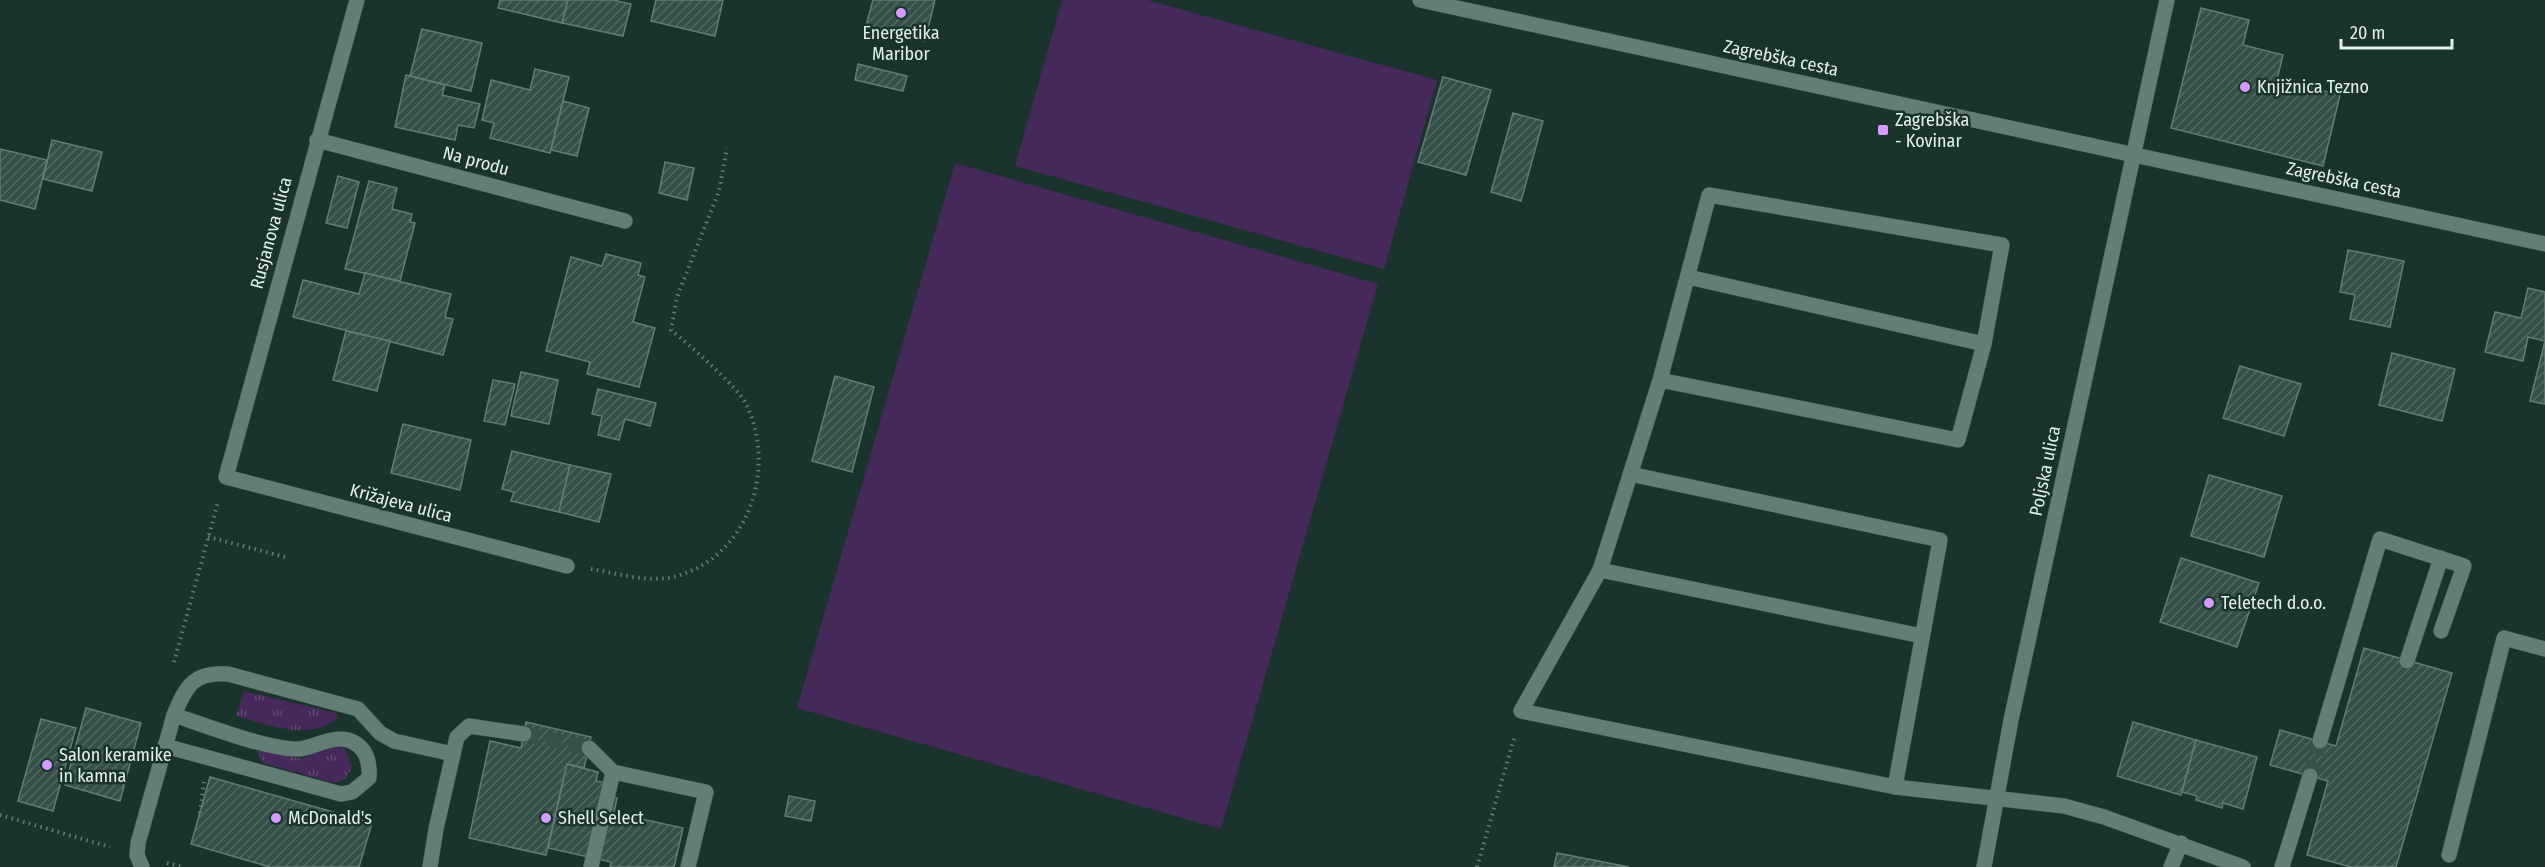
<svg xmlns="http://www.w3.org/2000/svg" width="2545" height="867" font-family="'Fira Sans Condensed',sans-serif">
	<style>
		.grass { fill: url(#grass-tufts) }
		.park { fill: #46295b }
		.building { fill: url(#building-hatch); stroke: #637d76; stroke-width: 1.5 }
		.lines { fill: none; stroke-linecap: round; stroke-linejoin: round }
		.minor-tunnel { stroke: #394f4a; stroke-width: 15; stroke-dasharray: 15 8; stroke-linecap: butt }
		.minor-casing { stroke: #394e49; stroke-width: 16 }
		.path { stroke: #677b76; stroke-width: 4; stroke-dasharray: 1.5 4.5; stroke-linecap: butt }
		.minor { stroke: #647e77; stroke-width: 15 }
		.poi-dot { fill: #d39cfd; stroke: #1b332d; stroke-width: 2 }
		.labels { text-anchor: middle; stroke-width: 5; stroke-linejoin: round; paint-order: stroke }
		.poi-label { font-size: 18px; fill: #e2f0ec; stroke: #1b332d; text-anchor: start }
		.street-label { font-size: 18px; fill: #e2f0ec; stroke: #1b332d }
	</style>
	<defs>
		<pattern id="grass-tufts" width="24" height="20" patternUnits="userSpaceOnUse" patternTransform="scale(1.5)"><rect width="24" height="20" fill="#46295b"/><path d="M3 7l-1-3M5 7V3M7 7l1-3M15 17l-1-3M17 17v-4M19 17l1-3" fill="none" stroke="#604873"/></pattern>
		<pattern id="building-hatch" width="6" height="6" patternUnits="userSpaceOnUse" patternTransform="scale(1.5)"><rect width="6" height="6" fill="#364f48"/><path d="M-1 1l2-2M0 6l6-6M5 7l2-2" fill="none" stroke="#536963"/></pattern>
	</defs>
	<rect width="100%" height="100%" fill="#1b332d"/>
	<!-- grass -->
	<g class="grass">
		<path d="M244 691 336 713 338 717C313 743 266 724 236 716Z"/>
		<path d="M331 745 345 749 352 768 345 779 335 783 263 763 256 749 302 759Z"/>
	</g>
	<!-- park -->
	<g class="park">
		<path d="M1062 0H1147L1437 80 1384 269 1015 166Z"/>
		<path d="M955 163 1378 284 1221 829 797 708Z"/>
	</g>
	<!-- building -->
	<g class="building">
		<path d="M500 0H568L562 23 498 8Z"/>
		<path d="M568 0H613L631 4 623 36 562 23Z"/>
		<path d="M656 0H723L715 36 651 21Z"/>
		<path d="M873 0H935L925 41 866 26Z"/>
		<path d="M2201 8 2249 20 2243 45 2283 55 2277 79 2340 95 2323 166 2171 128Z"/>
		<path d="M422 29 482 43 471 91 410 76Z"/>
		<path d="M858 64 907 76 903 91 855 80Z"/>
		<path d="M535 69 569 77 550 153 490 138 494 123 482 120 491 80 530 90Z"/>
		<path d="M406 75 445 85 442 95 480 104 474 128 458 125 455 140 395 127Z"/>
		<path d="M1443 77 1491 90 1466 175 1418 162Z"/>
		<path d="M563 101 589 108 577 156 551 150Z"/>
		<path d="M1513 113 1543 121 1521 201 1491 192Z"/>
		<path d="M52 140 102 152 92 191 43 179Z"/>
		<path d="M0 149 47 160 35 209 0 200Z"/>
		<path d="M665 162 694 168 687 200 659 193Z"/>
		<path d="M338 176 359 182 347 228 326 223Z"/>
		<path d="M369 181 397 188 392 209 412 214 410 222 415 223 400 281 345 269Z"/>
		<path d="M2348 250 2404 261 2390 327 2350 319 2355 295 2340 292Z"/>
		<path d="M606 254 641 263 638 275 645 277 633 322 655 328 639 387 587 374 590 362 546 351 571 257 602 266Z"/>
		<path d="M365 273 451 294 445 317 453 319 443 355 293 317 303 280 359 294Z"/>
		<path d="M2528 288 2545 292V404L2530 401 2545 341 2528 337 2523 361 2485 352 2495 312 2521 318Z"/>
		<path d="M346 331 390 341 377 391 333 380Z"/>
		<path d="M2392 353 2455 369 2442 421 2379 405Z"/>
		<path d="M2240 366 2301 384 2284 436 2223 418Z"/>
		<path d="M521 372 558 380 549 424 511 416Z"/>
		<path d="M835 376 874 387 852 472 812 461Z"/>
		<path d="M493 380 515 384 505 425 484 421Z"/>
		<path d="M598 389 656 403 650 426 625 419 619 440 598 435 602 416 592 414Z"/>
		<path d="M403 424 471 440 460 490 391 473Z"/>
		<path d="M512 451 570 465 559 512 511 501 514 492 502 489Z"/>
		<path d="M570 465 611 474 599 522 559 512Z"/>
		<path d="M2209 475 2282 496 2264 557 2191 536Z"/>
		<path d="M2181 558 2259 583 2237 647 2160 622Z"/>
		<path d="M2364 648 2452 673 2396 867H2351L2307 855 2328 781 2270 765 2280 730 2336 746Z"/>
		<path d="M86 708 141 723 120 801 65 785Z"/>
		<path d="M41 719 76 728 53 811 18 801Z"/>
		<path d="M526 722 591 737 584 768 567 764 546 855 469 838 490 741 521 748Z"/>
		<path d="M2133 722 2196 740 2181 795 2117 776Z"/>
		<path d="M2196 740 2257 757 2243 809 2223 803 2222 808 2196 800 2197 796 2182 792Z"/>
		<path d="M567 764 598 772 596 781 607 783 604 795 617 798 614 813 683 828 674 867H610L611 862 548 848Z"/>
		<path d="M210 777 372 823 359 867H270L191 844Z"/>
		<path d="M789 796 815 801 811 821 785 816Z"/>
		<path d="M1557 853 1629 867H1554Z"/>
	</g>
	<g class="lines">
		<!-- minor-tunnel -->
		<g class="minor-tunnel">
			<path d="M524 734 589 748"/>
			<path d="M2310 776 2320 741"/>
		</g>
		<defs>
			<g id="minor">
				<path d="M357 0 226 477 567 566"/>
				<path d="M1420 0 2545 244"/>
				<path d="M317 140 625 221"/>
				<path d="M1688 277 1984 344"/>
				<path d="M1660 380 1958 440 1984 344 2002 245 1709 195 1660 380 1600 570 1521 711 1895 787 2064 806 2104 817 2243 867"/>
				<path d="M1630 474 1940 540 1895 787"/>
				<path d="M1600 570 1922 636"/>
				<path d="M2407 661 2441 558"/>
				<path d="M2320 741 2380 539 2464 566 2441 631"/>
				<path d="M165 746 341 794 352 792 369 778C370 764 367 749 353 742 336 733 316 747 299 749 269 750 204 725 174 715"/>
				<path d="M589 748 613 772"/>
				<path d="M2449 855 2504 638 2545 649"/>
				<path d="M142 867 137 855 138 843 174 715C186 686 194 671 228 674L358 709 380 733 394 741 453 754"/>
				<path d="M430 867 436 829 457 737 469 726 524 734"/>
				<path d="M591 867 613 772 706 792 688 867"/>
				<path d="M1984 867 2011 720 2167 0"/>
				<path d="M2171 867 2181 843"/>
				<path d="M2282 867 2310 776"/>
			</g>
		</defs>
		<!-- minor casing -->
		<use href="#minor" class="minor-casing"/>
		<!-- path -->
		<g class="path">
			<path d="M208 537 289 558"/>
			<path d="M591 569C617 573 647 583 673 577 748 559 778 469 746 404 738 387 687 343 671 330L677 297 719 191 727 148"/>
			<path d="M174 662 218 502"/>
			<path d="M200 813 204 782"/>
			<path d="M0 815 110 847"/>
			<path d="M167 863 184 867"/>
			<path d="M1477 867 1515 735"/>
		</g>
		<!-- minor -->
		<use href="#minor" class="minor"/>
	</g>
	<!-- markers -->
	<g class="poi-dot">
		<circle cx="901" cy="13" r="6"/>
		<circle cx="2245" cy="87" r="6"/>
		<rect x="1877" y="124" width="12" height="12" rx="3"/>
		<circle cx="2209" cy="603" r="6"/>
		<circle cx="47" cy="765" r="6"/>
		<circle cx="276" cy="818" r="6"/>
		<circle cx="546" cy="818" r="6"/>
	</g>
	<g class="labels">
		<!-- poi labels -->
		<g class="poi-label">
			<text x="901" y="39" text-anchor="middle">Energetika<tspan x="901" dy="21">Maribor</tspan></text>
			<text x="2257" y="93">Knjižnica Tezno</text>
			<text x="1895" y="126">Zagrebška<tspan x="1895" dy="21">- Kovinar</tspan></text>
			<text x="2221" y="609">Teletech d.o.o.</text>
			<text x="59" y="761">Salon keramike<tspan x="59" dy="21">in kamna</tspan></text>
			<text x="288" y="824">McDonald's</text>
			<text x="558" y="824">Shell Select</text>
		</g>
		<!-- street labels -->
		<g class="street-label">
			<text transform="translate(1781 58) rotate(12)" y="6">Zagrebška cesta</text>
			<text transform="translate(476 161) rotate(15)" y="6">Na produ</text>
			<text transform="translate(2344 180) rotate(12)" y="6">Zagrebška cesta</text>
			<text transform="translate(271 233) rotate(-75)" y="6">Rusjanova ulica</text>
			<text transform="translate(2045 471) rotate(-78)" y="6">Poljska ulica</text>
			<text transform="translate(401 503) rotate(15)" y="6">Križajeva ulica</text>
		</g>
	</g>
	<!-- scale -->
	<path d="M2341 39v9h111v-9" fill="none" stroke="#e2f0ec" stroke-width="3"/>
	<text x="2350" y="39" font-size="18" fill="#e2f0ec" stroke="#1b332d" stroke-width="4.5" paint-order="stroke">20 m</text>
</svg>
